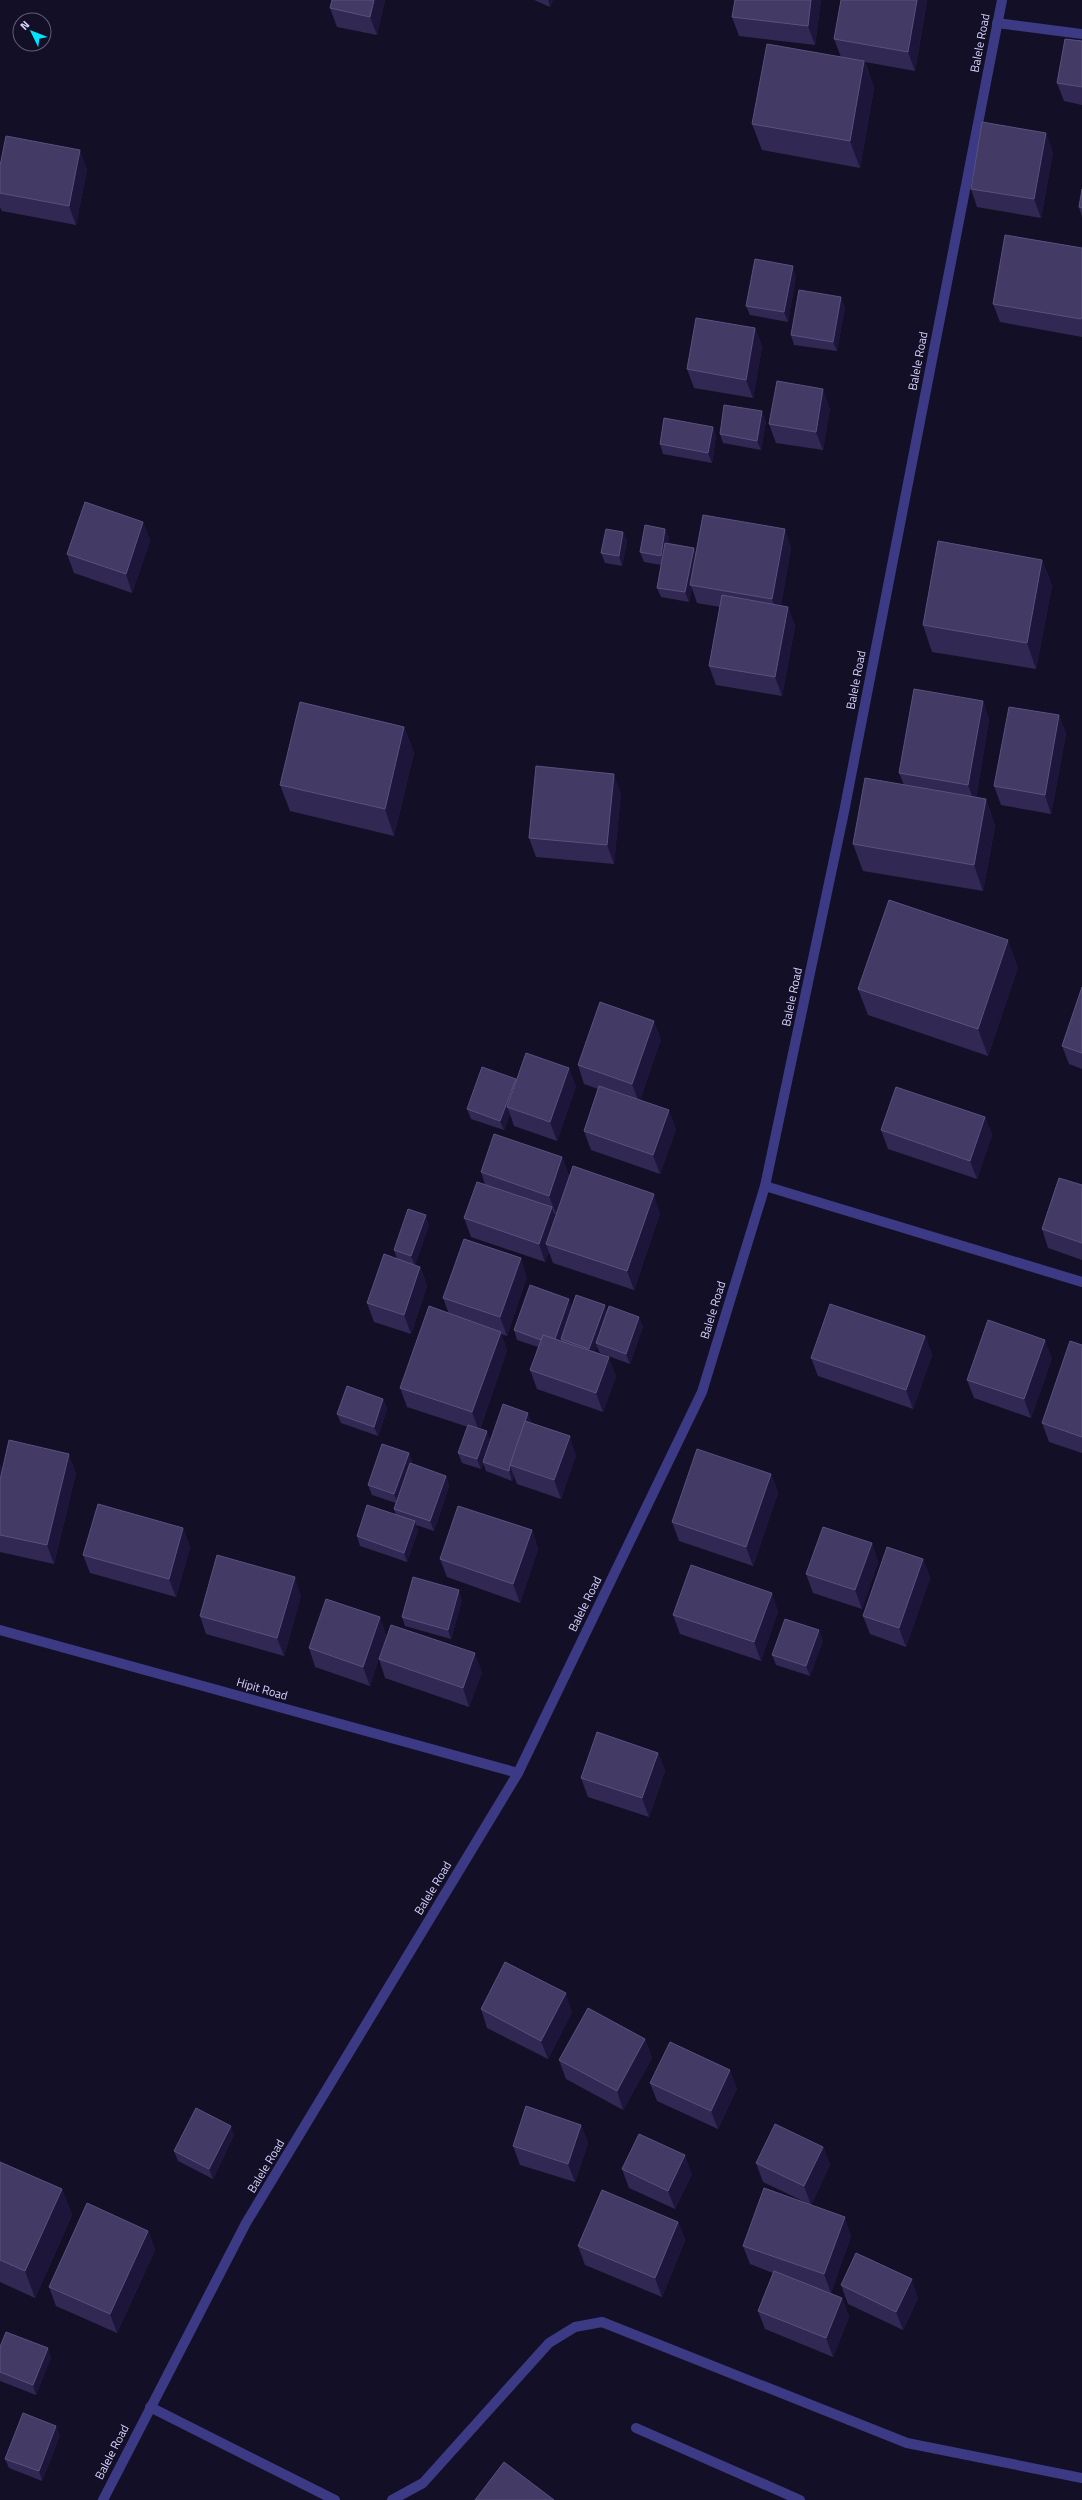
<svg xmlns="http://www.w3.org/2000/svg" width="1082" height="2500" font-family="'Titillium Web',sans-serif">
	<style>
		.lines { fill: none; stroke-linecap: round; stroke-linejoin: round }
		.minor { stroke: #3d3a85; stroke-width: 10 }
		.tertiary { stroke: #3d3a85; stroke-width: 10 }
		.wall { fill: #312854 }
		.shaded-wall { fill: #1d163a }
		.building { fill: #433a66; stroke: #5a527e }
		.labels { text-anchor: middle; stroke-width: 3; stroke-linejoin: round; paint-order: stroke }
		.street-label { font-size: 12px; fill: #d9d4ff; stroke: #130f26 }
	</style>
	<rect width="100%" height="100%" fill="#130f26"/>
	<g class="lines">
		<!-- minor -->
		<g class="minor">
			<path d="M997 23 1082 34"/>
			<path d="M765 1186 1082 1282"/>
			<path d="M0 1630 518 1773"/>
			<path d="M150 2407 335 2500"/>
			<path d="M636 2428 800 2500"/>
			<path d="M392 2500 423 2483 549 2343 575 2327 602 2322 907 2443 1082 2478"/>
		</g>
		<!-- tertiary -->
		<path class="tertiary" d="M103 2500 246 2223 518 1773 702 1392 765 1186 844 812 1002 0"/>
	</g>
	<!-- wall -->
	<g class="wall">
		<path d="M385 0 377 35 337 27 330 8Z"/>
		<path d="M534 0H553L550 7Z"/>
		<path d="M821 0 815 45 739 36 732 17Z"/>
		<path d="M841 0H926L927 1 915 71 865 62 874 88 860 168 762 150 752 124 841 57 834 39Z"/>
		<path d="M1082 41V105L1064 101 1057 83Z"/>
		<path d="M1053 152 1041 218 977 207 971 189Z"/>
		<path d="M0 166 87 169 76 225 2 211 0 207Z"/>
		<path d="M1082 189V217L1079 207Z"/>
		<path d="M1082 248V337L1000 322 993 304Z"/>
		<path d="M796 276 788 322 750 315 746 306Z"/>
		<path d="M845 307 837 351 794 345 791 335Z"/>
		<path d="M755 328 762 347 753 398 694 388 687 369Z"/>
		<path d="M830 408 823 450 776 443 769 424Z"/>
		<path d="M766 421 761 450 723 443 720 434Z"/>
		<path d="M713 427 716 436 712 463 663 454 660 444Z"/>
		<path d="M143 522 150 541 132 593 74 573 67 554Z"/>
		<path d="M665 529 669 538 668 543 694 548 696 554 791 547 781 606 788 607 795 626 782 696 716 685 709 666 720 607 697 603 692 588 689 602 661 597 657 588 661 565 644 562 640 552Z"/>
		<path d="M623 532 627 541 622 566 605 563 601 553Z"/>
		<path d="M1042 560 1052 586 1036 669 932 652 923 625Z"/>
		<path d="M983 701 989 720 976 798 986 799 995 826 983 891 863 871 853 844 904 785 899 773Z"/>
		<path d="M1059 715 1066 734 1051 814 1001 805 994 786Z"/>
		<path d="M404 727 414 753 394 836 290 811 280 785Z"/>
		<path d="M621 793 614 864 536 857 529 838Z"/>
		<path d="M1018 967 988 1056 868 1015 858 989Z"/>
		<path d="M1082 987V1069L1069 1064 1062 1046Z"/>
		<path d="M661 1039 640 1100 676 1129 660 1174 591 1150 584 1131 598 1089 584 1084 578 1065Z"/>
		<path d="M516 1081 576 1086 557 1141 514 1126 510 1114 504 1130 471 1119 467 1109Z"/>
		<path d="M985 1117 992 1135 977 1179 888 1149 881 1130Z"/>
		<path d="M562 1157 569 1176 556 1214H554L555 1217 660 1213 634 1290 553 1263 549 1252 545 1262 471 1237 464 1218 485 1185 481 1172Z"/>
		<path d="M1082 1185V1260L1048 1248 1042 1229Z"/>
		<path d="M429 1225 415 1265 420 1267 427 1286 411 1334 374 1322 367 1303 397 1259 394 1250Z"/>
		<path d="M527 1277 507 1336 501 1334 507 1350 480 1429 490 1440 532 1423 576 1455 561 1499 517 1484 514 1476 512 1481 486 1471 483 1463 481 1469 462 1463 458 1453 468 1427 407 1407 400 1388 449 1314 443 1298Z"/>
		<path d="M572 1307 607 1311 643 1326 630 1364 600 1353 597 1347 595 1352 616 1376 603 1412 537 1389 530 1370 538 1347 517 1340 514 1330Z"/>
		<path d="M925 1336 932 1355 913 1409 818 1376 811 1358Z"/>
		<path d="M1082 1345V1453L1049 1442 1042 1423Z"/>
		<path d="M1052 1358 1031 1418 974 1398 967 1380Z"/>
		<path d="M383 1399 387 1409 378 1436 341 1423 337 1414Z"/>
		<path d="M409 1453 412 1462V1464L446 1476 449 1486 434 1531 416 1525 418 1531 407 1562 360 1546 357 1536 396 1515 394 1509 396 1503 372 1495 368 1485Z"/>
		<path d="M0 1464 2 1471 76 1473 54 1564 0 1552Z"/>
		<path d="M771 1474 778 1493 753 1566 679 1541 672 1522Z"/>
		<path d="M183 1528 190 1547 176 1597 90 1573 83 1555Z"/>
		<path d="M532 1530 538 1549 520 1603 447 1577 440 1559Z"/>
		<path d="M872 1543 878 1562 862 1609 813 1593 806 1574Z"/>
		<path d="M923 1559 930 1578 906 1647 870 1634 863 1616Z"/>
		<path d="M301 1596 284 1656 206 1634 200 1616Z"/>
		<path d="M462 1600 451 1639 405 1626 402 1617Z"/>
		<path d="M778 1611 761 1661 680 1634 673 1615Z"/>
		<path d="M380 1617 386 1636 370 1686 315 1667 309 1648Z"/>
		<path d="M823 1640 810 1676 776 1665 772 1655Z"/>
		<path d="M379 1659 482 1672 469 1707 385 1678Z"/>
		<path d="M658 1753 665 1771 649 1817 588 1797 581 1778Z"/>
		<path d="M481 2009 572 2012 548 2059 487 2028Z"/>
		<path d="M645 2039 652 2058 623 2110 566 2079 559 2060Z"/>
		<path d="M650 2083 737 2088 718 2129 657 2101Z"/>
		<path d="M581 2125 588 2143 575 2182 520 2165 513 2146Z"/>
		<path d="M234 2135 213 2179 178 2161 174 2151Z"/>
		<path d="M823 2147 830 2165 811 2205 763 2182 756 2163Z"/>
		<path d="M0 2162 62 2189 72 2215 35 2298 0 2282Z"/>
		<path d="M622 2169 692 2174 675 2209 629 2188Z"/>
		<path d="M678 2222 685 2240 662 2297 585 2265 578 2246Z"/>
		<path d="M148 2231 155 2250 117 2333 56 2306 49 2287Z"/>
		<path d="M851 2236 831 2293 819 2289 842 2298 849 2317 833 2357 765 2329 758 2311 773 2273 750 2264 743 2246Z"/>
		<path d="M841 2285 918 2298 903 2330 848 2304Z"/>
		<path d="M0 2347 51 2357 36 2395 0 2381Z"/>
		<path d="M60 2435 42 2481 9 2468 5 2459Z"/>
	</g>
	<!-- shaded-wall -->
	<g class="shaded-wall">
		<path d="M374 0H385L377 35 370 17Z"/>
		<path d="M548 0H553L550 7Z"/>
		<path d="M811 0H821L815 45 808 26Z"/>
		<path d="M917 0H926L927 1 915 71 908 52Z"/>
		<path d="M864 61 874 88 860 168 850 141Z"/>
		<path d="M1046 133 1053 152 1041 218 1034 199Z"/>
		<path d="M80 150 87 169 76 225 69 206Z"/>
		<path d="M793 266 796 276 788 322 784 312Z"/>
		<path d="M841 297 845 307 837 351 833 342Z"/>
		<path d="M755 328 762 347 753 398 746 380Z"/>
		<path d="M823 389 830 408 823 450 816 432Z"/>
		<path d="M762 411 766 421 761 450 757 441Z"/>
		<path d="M713 427 716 436 712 463 708 453Z"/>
		<path d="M143 522 150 541 132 593 126 574Z"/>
		<path d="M665 529 669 538 665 565 661 556Z"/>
		<path d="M785 529 791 547 779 618 772 599Z"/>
		<path d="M623 532 627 541 622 566 619 556Z"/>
		<path d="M694 548 697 557 690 585 692 588 689 602 685 592Z"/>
		<path d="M1042 560 1052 586 1036 669 1027 643Z"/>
		<path d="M788 607 795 626 782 696 775 677Z"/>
		<path d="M983 701 989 720 975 804 968 785Z"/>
		<path d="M1059 715 1066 734 1051 814 1045 795Z"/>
		<path d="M404 727 414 753 394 836 385 809Z"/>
		<path d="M614 774 621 793 614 864 607 845Z"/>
		<path d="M986 799 995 826 983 891 974 865Z"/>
		<path d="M1008 940 1018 967 988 1056 978 1029Z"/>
		<path d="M654 1021 661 1039 639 1103 632 1084Z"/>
		<path d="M569 1068 576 1086 557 1141 550 1122Z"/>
		<path d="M516 1079 519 1089 507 1107 510 1114 504 1130 500 1121Z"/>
		<path d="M669 1110 676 1129 660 1174 653 1155Z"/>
		<path d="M985 1117 992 1135 977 1179 970 1161Z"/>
		<path d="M562 1157 569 1176 556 1214 549 1196Z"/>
		<path d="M654 1194 660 1213 634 1290 627 1271Z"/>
		<path d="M552 1207 558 1226 546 1244 549 1252 545 1262 539 1244Z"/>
		<path d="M426 1215 429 1225 415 1266 411 1256Z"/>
		<path d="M521 1258 527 1277 507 1336 500 1317Z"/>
		<path d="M420 1267 427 1286 411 1334 404 1315Z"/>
		<path d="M569 1299 572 1308 561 1339V1341L553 1344Z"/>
		<path d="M605 1305 608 1315 596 1343 597 1347 593 1359 589 1349Z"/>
		<path d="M639 1317 643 1326 630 1364 626 1354Z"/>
		<path d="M501 1332 507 1350 479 1431 472 1412Z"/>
		<path d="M925 1336 932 1355 913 1409 906 1390Z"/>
		<path d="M1045 1340 1052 1358 1031 1418 1024 1399Z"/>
		<path d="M609 1357 616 1376 603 1412 596 1393Z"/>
		<path d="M383 1399 387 1409 378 1436 374 1427Z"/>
		<path d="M528 1413 532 1423 517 1468 510 1465Z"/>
		<path d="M487 1431 491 1441 481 1469 477 1459Z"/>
		<path d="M570 1436 576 1455 561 1499 554 1480Z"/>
		<path d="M409 1453 412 1462 398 1504 394 1494Z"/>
		<path d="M69 1454 76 1473 54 1564 47 1545Z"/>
		<path d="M0 1464 6 1481 0 1501Z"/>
		<path d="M510 1466 514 1476 512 1481 509 1471Z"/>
		<path d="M771 1474 778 1493 753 1566 746 1547Z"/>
		<path d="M446 1476 449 1486 434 1531 430 1521Z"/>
		<path d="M415 1521 418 1531 407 1562 404 1553Z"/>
		<path d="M183 1528 190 1547 176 1597 169 1579Z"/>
		<path d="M532 1530 538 1549 520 1603 513 1584Z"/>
		<path d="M872 1543 878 1562 862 1609 855 1590Z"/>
		<path d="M923 1559 930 1578 906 1647 899 1628Z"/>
		<path d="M295 1577 301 1596 284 1656 277 1638Z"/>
		<path d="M459 1590 462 1600 451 1639 448 1630Z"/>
		<path d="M772 1593 778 1611 761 1661 754 1642Z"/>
		<path d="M380 1617 386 1636 370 1686 363 1667Z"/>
		<path d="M819 1630 823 1640 810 1676 806 1666Z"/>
		<path d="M475 1653 482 1672 469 1707 463 1688Z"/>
		<path d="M658 1753 665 1771 649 1817 642 1798Z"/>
		<path d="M566 1993 572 2012 548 2059 541 2041Z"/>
		<path d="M645 2039 652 2058 623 2110 617 2091Z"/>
		<path d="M730 2070 737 2088 718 2129 711 2111Z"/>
		<path d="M581 2125 588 2143 575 2182 568 2164Z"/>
		<path d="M231 2126 234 2135 213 2179 209 2169Z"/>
		<path d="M823 2147 830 2165 811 2205 804 2186Z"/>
		<path d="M685 2155 692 2174 675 2209 668 2191Z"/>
		<path d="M62 2189 72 2215 35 2298 25 2271Z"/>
		<path d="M845 2217 851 2236 831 2293 824 2274Z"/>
		<path d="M678 2222 685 2240 662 2297 655 2278Z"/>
		<path d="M148 2231 155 2250 117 2333 110 2314Z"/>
		<path d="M912 2279 918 2298 903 2330 896 2312Z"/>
		<path d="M842 2298 849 2317 833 2357 826 2338Z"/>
		<path d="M48 2348 51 2357 36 2395 33 2385Z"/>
		<path d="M56 2426 60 2435 42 2481 39 2471Z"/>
	</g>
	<!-- building -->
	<g class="building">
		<path d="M332 0H374L370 17 330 8Z"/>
		<path d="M735 0H811L808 26 732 17Z"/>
		<path d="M841 0H917L908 52 834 39Z"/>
		<path d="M1065 39 1082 41V87L1057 83Z"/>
		<path d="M767 44 864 61 850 141 752 124Z"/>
		<path d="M982 122 1046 133 1034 199 971 189Z"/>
		<path d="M6 136 80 150 69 206 0 193V166Z"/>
		<path d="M1082 189V208L1079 207Z"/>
		<path d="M1005 235 1082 248V316L1081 319 993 304Z"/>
		<path d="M755 259 793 266 784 312 746 306Z"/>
		<path d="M799 290 841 297 833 342 791 335Z"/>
		<path d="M696 318 755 328 746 380 687 369Z"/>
		<path d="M777 381 823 389 816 432 769 424Z"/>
		<path d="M724 405 762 411 757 441 720 434Z"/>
		<path d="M664 418 713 427 708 453 660 444Z"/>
		<path d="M85 502 143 522 126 574 67 554Z"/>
		<path d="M703 515 785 529 772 599 690 585Z"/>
		<path d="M645 525 665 529 661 556 640 552Z"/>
		<path d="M606 529 623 532 619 556 601 553Z"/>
		<path d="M938 541 1042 560 1027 643 923 625Z"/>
		<path d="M665 543 694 548 685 592 657 588Z"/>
		<path d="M722 595 788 607 775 677 709 666Z"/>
		<path d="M914 689 983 701 968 785 899 773Z"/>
		<path d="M300 702 404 727 385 809 280 785Z"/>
		<path d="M1009 707 1059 715 1045 795 994 786Z"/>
		<path d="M536 766 614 774 607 845 529 838Z"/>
		<path d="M865 778 986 799 974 865 853 844Z"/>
		<path d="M889 900 1008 940 978 1029 858 989Z"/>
		<path d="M1082 987V1053L1062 1046Z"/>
		<path d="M600 1002 654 1021 632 1084 578 1065Z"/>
		<path d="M526 1053 569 1068 550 1122 507 1107Z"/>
		<path d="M482 1067 516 1079 500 1121 467 1109Z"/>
		<path d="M599 1086 669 1110 653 1155 584 1131Z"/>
		<path d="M896 1087 985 1117 970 1161 881 1130Z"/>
		<path d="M494 1134 562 1157 549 1196 481 1172Z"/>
		<path d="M573 1166 654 1194 627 1271 546 1244Z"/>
		<path d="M1059 1178 1082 1185V1243L1042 1229Z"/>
		<path d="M477 1182 552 1207 539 1244 464 1218Z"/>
		<path d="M408 1209 426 1215 411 1256 394 1250Z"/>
		<path d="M464 1239 521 1258 500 1317 443 1298Z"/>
		<path d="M384 1254 420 1267 404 1315 367 1303Z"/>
		<path d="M530 1285 569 1299 555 1339 543 1335 541 1340 514 1330Z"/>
		<path d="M576 1295 605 1305 589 1349 561 1339Z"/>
		<path d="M830 1304 925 1336 906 1390 811 1358Z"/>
		<path d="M429 1306 501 1332 472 1412 400 1388Z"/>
		<path d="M609 1306 639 1317 626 1354 596 1343Z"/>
		<path d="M988 1320 1045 1340 1024 1399 967 1380Z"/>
		<path d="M543 1335 609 1357 596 1393 530 1370Z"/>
		<path d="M1070 1341 1082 1345V1437L1042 1423Z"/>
		<path d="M347 1386 383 1399 374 1427 337 1414Z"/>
		<path d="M503 1404 528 1413 510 1465 509 1471 483 1462Z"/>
		<path d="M525 1421 570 1436 554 1480 510 1465Z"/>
		<path d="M468 1425 487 1431 477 1459 458 1453Z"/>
		<path d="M9 1440 69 1454 47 1545 0 1535V1480Z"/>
		<path d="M382 1444 409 1453 394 1494 368 1485Z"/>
		<path d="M697 1449 771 1474 746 1547 672 1522Z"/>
		<path d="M410 1463 446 1476 430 1521 394 1509Z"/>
		<path d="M98 1504 183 1528 169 1579 83 1555Z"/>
		<path d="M367 1505 415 1521 404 1553 357 1536Z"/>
		<path d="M458 1506 532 1530 513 1584 440 1559Z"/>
		<path d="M823 1527 872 1543 855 1590 806 1574Z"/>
		<path d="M887 1547 923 1559 899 1628 863 1616Z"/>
		<path d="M217 1555 295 1577 277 1638 200 1616Z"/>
		<path d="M691 1565 772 1593 754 1642 673 1615Z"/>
		<path d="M413 1577 459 1590 448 1630 402 1617Z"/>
		<path d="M326 1599 380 1617 363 1667 309 1648Z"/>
		<path d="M785 1619 819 1630 806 1666 772 1655Z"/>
		<path d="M391 1625 475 1653 463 1688 379 1659Z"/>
		<path d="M597 1732 658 1753 642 1798 581 1778Z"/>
		<path d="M505 1962 566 1993 541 2041 481 2009Z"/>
		<path d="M588 2008 645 2039 617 2091 559 2060Z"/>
		<path d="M670 2042 730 2070 711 2111 650 2083Z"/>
		<path d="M526 2106 581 2125 568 2164 513 2146Z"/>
		<path d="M196 2108 231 2126 209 2169 174 2151Z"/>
		<path d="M775 2124 823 2147 804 2186 756 2163Z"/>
		<path d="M639 2134 685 2155 668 2191 622 2169Z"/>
		<path d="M0 2162 62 2189 25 2271 0 2260Z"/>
		<path d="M764 2188 845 2217 824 2274 743 2246Z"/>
		<path d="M602 2190 678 2222 655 2278 578 2246Z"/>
		<path d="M87 2203 148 2231 110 2314 49 2287Z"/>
		<path d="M856 2253 912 2279 896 2312 841 2285Z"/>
		<path d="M774 2271 842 2298 826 2338 758 2311Z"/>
		<path d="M6 2332 48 2348 33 2385 0 2372V2347Z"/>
		<path d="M23 2413 56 2426 39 2471 5 2459Z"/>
		<path d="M504 2462 554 2500H475Z"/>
	</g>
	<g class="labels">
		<!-- street labels -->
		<g class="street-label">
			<text transform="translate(980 43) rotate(-79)" y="4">Balele Road</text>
			<text transform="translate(918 361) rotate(-79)" y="4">Balele Road</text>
			<text transform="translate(856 680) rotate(-79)" y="4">Balele Road</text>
			<text transform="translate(792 997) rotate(-78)" y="4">Balele Road</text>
			<text transform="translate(713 1310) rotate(-73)" y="4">Balele Road</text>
			<text transform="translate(585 1604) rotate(-64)" y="4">Balele Road</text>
			<text transform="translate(262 1689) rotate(16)" y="4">Hipit Road</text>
			<text transform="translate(433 1888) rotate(-59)" y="4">Balele Road</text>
			<text transform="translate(266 2166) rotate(-59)" y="4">Balele Road</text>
			<text transform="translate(112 2452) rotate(-63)" y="4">Balele Road</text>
		</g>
	</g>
	<!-- north arrow -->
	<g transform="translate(32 32) rotate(313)"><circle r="19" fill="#130f26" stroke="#625e7d"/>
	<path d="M0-3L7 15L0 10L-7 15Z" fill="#00e5ff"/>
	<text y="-6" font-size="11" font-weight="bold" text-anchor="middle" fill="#d9d4ff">N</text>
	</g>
</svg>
